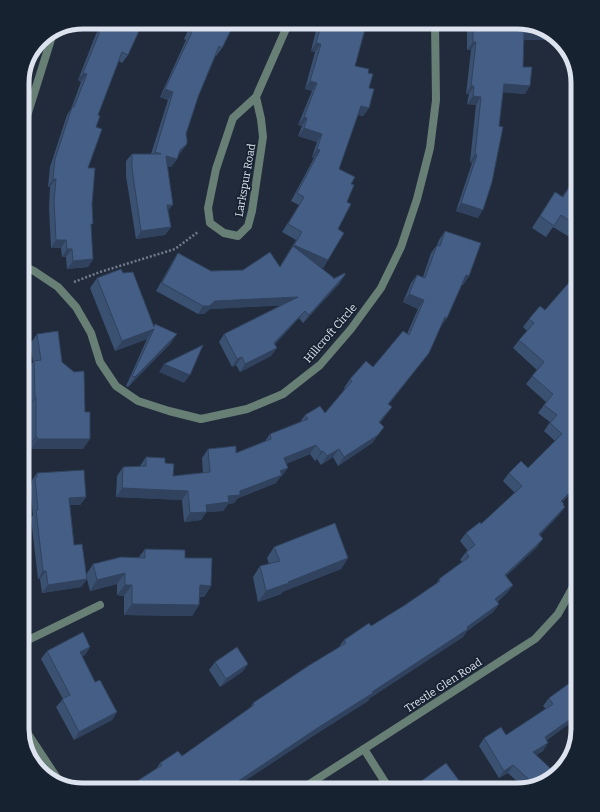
<svg xmlns="http://www.w3.org/2000/svg" width="600" height="812" font-family="Bitter,serif">
	<style>
		.lines { fill: none; stroke-linecap: round; stroke-linejoin: round }
		.path { stroke: #727b89; stroke-width: 2.5; stroke-dasharray: 2 2; stroke-linecap: butt }
		.lane { stroke: #687f75; stroke-width: 8 }
		.street { stroke: #687f75; stroke-width: 8 }
		.wall { fill: #3b5172 }
		.shaded-wall { fill: #30425d }
		.building { fill: #455e85; stroke: #30425d }
		.labels { text-anchor: middle; stroke-width: 3.5; stroke-linejoin: round; paint-order: stroke }
		.street-label { font-size: 11px; fill: #dce3ee; stroke: #172231 }
		.rim { fill: none; stroke: #dce3ee; stroke-width: 5 }
	</style>
	<rect width="100%" height="100%" fill="#212b3c"/>
	<g class="lines">
		<!-- path -->
		<path class="path" d="M74 282 100 272 175 249 198 232"/>
		<!-- lane -->
		<path class="lane" d="M22 643 100 605"/>
		<!-- street -->
		<g class="street">
			<path d="M256 97 261 119 263 137 252 211 248 226 238 236 224 233 210 223 208 208 216 169 233 118 256 97 289 22"/>
			<path d="M22 143 27 116 53 33"/>
			<path d="M22 265 34 271 58 287 76 307 91 333 100 362 116 386 138 401 169 411 201 419 247 409 283 394 320 365 351 329 381 288 401 247 417 199 430 148 436 100 435 22"/>
			<path d="M22 719 28 734 61 784"/>
			<path d="M364 749 390 790"/>
			<path d="M300 790 535 639 558 614 578 578"/>
		</g>
	</g>
	<!-- wall -->
	<g class="wall">
		<path d="M103 22H141L128 55 122 63 119 61 98 115 88 168 92 204 91 226 93 259 88 267 67 269 66 257H62L61 248H51L49 208 50 187H48L50 167 67 115 71 109 81 82 78 80 96 34 100 28Z"/>
		<path d="M192 22H235L222 48 216 56V55L198 97 186 134 187 144 181 152 179 154 177 159 171 167 167 166 168 211 171 227 165 235 136 239 126 176V161L132 154H151L168 100 160 97 186 40 184 39Z"/>
		<path d="M318 22H367L355 66 368 73 369 88V108L363 116 358 115 339 169 351 184 347 202 328 260 323 268 320 267 333 279 340 283 303 323 299 318 275 344 271 356 240 372 236 365 232 367 219 342 224 334 282 305 210 309 204 314H198L156 291 173 261 178 253 211 271 243 270 280 266 296 240 282 232 299 205 291 201 314 158 312 157 317 142 298 136 302 126 298 125 312 91 305 89 315 52 311 51Z"/>
		<path d="M469 22H521L524 40 523 67 525 94 503 92 478 218 456 211 472 163 470 162 476 105 467 104 469 94H466L471 50H467V31L469 28Z"/>
		<path d="M565 48 570 52 572 62H571Z"/>
		<path d="M576 75 578 83V99L570 83Z"/>
		<path d="M578 173V239L573 236 571 238 553 227 546 237 532 228 555 192 562 197Z"/>
		<path d="M445 231 469 276 463 285 462 284 447 318 441 326 423 361 389 404 392 407 380 423 378 435 372 443 338 466 333 457 321 465 317 459 315 461 310 454 286 464 282 476 280 477 276 483 238 498 234 503 228 504 223 511 206 512 201 520 184 522 182 500 116 497 117 476 123 467 140 466 146 457 165 463 173 476 203 473 202 458 208 449 236 453 265 441 270 434 300 422 305 415 325 413 345 389 344 388 350 379 373 367 407 334 418 309 403 302 411 283 417 275 423 277 431 253 437 245 439 240Z"/>
		<path d="M123 273 154 326 155 324 177 334 170 344 128 387 126 386 147 339 115 351 90 288 97 278Z"/>
		<path d="M540 306 578 461 572 468 578 474 574 479 568 496 562 502 563 506 565 507 559 515 540 535 537 547 506 576 513 585 507 593 497 602 499 604 493 612 467 631 463 637 370 698 368 701 313 736 231 790H126L128 787 156 769 160 763 182 756 250 708 253 703 338 648 344 640 371 626 405 605 437 583 439 579 462 562 460 560 466 552 468 551 460 541 466 533 481 524 515 493 503 481 509 473 528 468 555 441 544 431 550 422 538 413 546 402 526 384 537 370 513 348 519 340 527 331 523 327 529 319Z"/>
		<path d="M37 334 62 362 83 449H30V447L29 446V407H28L27 371 33 362 30 344Z"/>
		<path d="M37 473 86 497 80 505H70L74 545 86 575 93 564 139 557 145 549 185 558 211 586 204 597H199V605L192 616 124 615V596L117 595V584L90 591 87 579 81 587 42 593 40 579H38L31 518 33 515 30 486 32 483V480Z"/>
		<path d="M274 547 348 558 341 569 282 592 281 594 258 602 253 577 260 566 269 564 267 558Z"/>
		<path d="M90 647 85 655 82 656 95 682 117 712 112 720 74 740 56 707 63 699 41 659 47 651Z"/>
		<path d="M215 662 248 664 242 672 220 687 209 670Z"/>
		<path d="M578 677V727L574 730 570 723 547 740 543 751 536 755 551 769 546 777 540 784 524 788 508 773 499 778 479 746 484 738 506 735 546 709 543 706 549 698Z"/>
		<path d="M420 782 466 790H414Z"/>
	</g>
	<!-- shaded-wall -->
	<g class="shaded-wall">
		<path d="M524 33H550L557 40H519Z"/>
		<path d="M473 42H476L471 50H467Z"/>
		<path d="M316 43 321 44 315 52 311 51Z"/>
		<path d="M83 73 87 74 81 82 78 80Z"/>
		<path d="M310 81 317 83 312 91 305 89Z"/>
		<path d="M504 84 530 86 525 94 499 92Z"/>
		<path d="M471 86H474L469 94H466Z"/>
		<path d="M165 89 173 92 168 100 160 97Z"/>
		<path d="M473 96 481 97 476 105 467 104Z"/>
		<path d="M361 106 369 108 363 116 356 114Z"/>
		<path d="M304 117 307 118 302 126 298 125Z"/>
		<path d="M304 128 322 134 317 142 298 136Z"/>
		<path d="M187 144 181 152 174 158 180 150Z"/>
		<path d="M317 149 320 150 314 158 312 157Z"/>
		<path d="M475 154 477 155 472 163 470 162Z"/>
		<path d="M166 156 177 159 171 167 161 164Z"/>
		<path d="M53 179H56L50 187H48Z"/>
		<path d="M461 203 483 210 478 218 456 211Z"/>
		<path d="M167 205H173L167 212Z"/>
		<path d="M171 227 165 235 136 239 141 231Z"/>
		<path d="M56 240H66L61 248H51Z"/>
		<path d="M294 245 328 260 323 268 289 254 293 246 288 253Z"/>
		<path d="M67 249H72L66 257H62Z"/>
		<path d="M93 259 88 267 67 269 73 261Z"/>
		<path d="M345 275 340 283 303 323 309 315Z"/>
		<path d="M466 275 469 276 463 285 460 284Z"/>
		<path d="M409 294 424 300 418 309 403 302Z"/>
		<path d="M298 297 293 305 210 309 204 314H198L203 306 215 301Z"/>
		<path d="M305 311 299 318 269 351 274 343Z"/>
		<path d="M445 317 447 318 441 326 439 325Z"/>
		<path d="M154 329 147 339 115 351 122 341Z"/>
		<path d="M177 334 170 344 128 387 135 377Z"/>
		<path d="M277 348 271 356 240 372 245 364Z"/>
		<path d="M429 353 423 361 382 412 388 404Z"/>
		<path d="M242 357 236 365 232 367 237 359Z"/>
		<path d="M164 364 190 375 184 383 159 372Z"/>
		<path d="M35 397H36L29 407H28Z"/>
		<path d="M392 407 386 415 373 431 379 422Z"/>
		<path d="M384 427 372 443 338 466 344 457Z"/>
		<path d="M36 436 37 437 30 447 29 446Z"/>
		<path d="M37 439H90L83 449H30Z"/>
		<path d="M316 445 310 454 278 467 284 458Z"/>
		<path d="M339 449 333 457 321 465 327 456Z"/>
		<path d="M323 451 317 459 315 461 321 452Z"/>
		<path d="M578 459V461L565 475 571 467Z"/>
		<path d="M288 468 282 476 280 477 276 483 238 498 234 503 228 504 223 511 206 512 201 520 184 522 190 513 206 505 240 491 280 471Z"/>
		<path d="M122 488 188 491 182 500 116 497Z"/>
		<path d="M574 488 568 496 556 509 561 501Z"/>
		<path d="M86 497 80 505H64L69 498Z"/>
		<path d="M565 507 559 515 533 542 539 534Z"/>
		<path d="M543 539 537 547 499 583 505 575Z"/>
		<path d="M348 558 341 569 282 592 281 594 258 602 266 591Z"/>
		<path d="M43 571H46L40 579H38Z"/>
		<path d="M125 573 117 584 90 591 97 580Z"/>
		<path d="M87 579 81 587 42 593 48 585Z"/>
		<path d="M125 585H132L124 596 117 595Z"/>
		<path d="M200 585 211 586 204 597 192 596Z"/>
		<path d="M513 585 507 593 489 607 495 599Z"/>
		<path d="M132 604 199 605 192 616 124 615Z"/>
		<path d="M499 604 493 612 467 631 463 637 370 698 368 701 313 736 231 790H225L372 692 467 627Z"/>
		<path d="M90 647 85 655 74 660 80 652Z"/>
		<path d="M248 664 242 672 220 687 226 679Z"/>
		<path d="M117 712 112 720 74 740 79 732Z"/>
		<path d="M575 716 570 723 539 745 545 737Z"/>
		<path d="M578 724V727L574 730Z"/>
		<path d="M548 743 543 751 528 760 533 752Z"/>
		<path d="M513 765 508 773 499 778 504 771Z"/>
		<path d="M551 769 546 777 540 784 537 785Z"/>
	</g>
	<!-- building -->
	<g class="building">
		<path d="M105 22H141L137 30 139 31 128 55 122 52 98 115 100 116 96 127 102 129 88 168H95L92 204 93 224H91L93 259 73 261 72 249H67L66 240H56L54 201 56 179H53L55 159 72 107H74L87 74 83 73 102 26H103Z"/>
		<path d="M194 22H235L222 48 219 46 198 97 186 134 187 139V144L180 150 177 159 166 156 173 205H167L171 227 141 231 132 168V154H161L155 152 173 92 165 89 192 32 189 31Z"/>
		<path d="M322 22H367L355 66 369 69 368 73 373 74 369 88 374 89 369 108 361 106 339 169 355 177 351 184 354 185 347 202 351 204 338 229 344 233 328 260 294 245 302 232 288 224 304 197 297 193 320 150 317 149 322 134 304 128 307 118 304 117 317 83 310 81 321 44 316 43Z"/>
		<path d="M475 22H521L548 30 550 33H524L523 67H532L530 86 504 84 499 126 503 127 492 182 483 210 461 203 477 155 475 154 481 97 473 96 474 86H471L476 42H473V23H475Z"/>
		<path d="M578 174V226L561 215 554 226 540 216 555 192 563 197Z"/>
		<path d="M445 231 481 243 469 276 466 275 447 318 445 317 429 353 388 404 392 407 379 422 384 427 378 435 344 457 339 449 327 456 323 451 321 452 316 445 284 458 288 468 280 471 282 475 240 491V495L228 496 229 502 206 505 207 512 190 513 188 491 122 488 123 467 146 466V457L165 458V463L174 464 173 476 210 472 208 449 236 446V453L271 439 270 434 308 419 305 415 320 406 325 413 352 381 350 379 366 361 373 367 403 331 409 335 424 300 409 294 417 275 425 278 437 245 440 246Z"/>
		<path d="M293 246 334 278 333 279 345 273V275L309 315 305 311 274 343 277 348 245 364 242 357 237 359 224 334 298 297 215 301 209 306H203L162 283 178 253 211 271 243 270 270 252 280 267Z"/>
		<path d="M121 269 123 273 133 272 154 327 155 324 177 334 135 377 132 376 154 329 122 341 97 278Z"/>
		<path d="M573 278 578 283V459L571 467 578 474 574 477V488L561 501 564 504 563 505 565 507 539 534 543 539 505 575 513 585 495 599 499 604 467 627 468 629 372 692 373 693 319 727 225 790H131L128 787 162 765 160 763 178 751 182 756 254 705 253 703 308 666 346 643 344 640 369 623 371 626 405 605 440 581 439 579 469 557 466 552 475 545 466 533 480 522 481 524 522 486 509 473 521 461 528 468 562 434 550 423 557 415 544 405 553 394 532 376 544 362 519 340 534 323 529 319 540 306 545 310Z"/>
		<path d="M58 331 62 362 74 372 84 371 85 412H90V439H37V437L36 436V397H35L34 361 41 360 37 334Z"/>
		<path d="M203 345 190 375 164 364Z"/>
		<path d="M84 470 86 497 69 498 74 545 82 544 87 579 48 585 46 571H43L36 510H38L35 478 37 477V473Z"/>
		<path d="M335 523 348 558 288 582 289 583 266 591 260 566 280 561 274 547Z"/>
		<path d="M145 549 185 550V558H212L211 586 200 585 199 605 132 604V585H125V573L97 580 93 564 121 557 145 558Z"/>
		<path d="M83 632 90 647 80 652 95 682 100 680 117 712 79 732 62 699 70 695 47 651Z"/>
		<path d="M237 647 248 664 226 679 215 662Z"/>
		<path d="M578 677V720L575 716 545 737 548 743 533 752 551 769 537 785H535L513 765 504 771 484 738 501 727 506 735 553 704 549 698Z"/>
		<path d="M446 763 466 790H426L420 782Z"/>
	</g>
	<g class="labels">
		<!-- street labels -->
		<g class="street-label">
			<text transform="translate(245 180) rotate(-80)" y="4">Larkspur Road</text>
			<text transform="translate(330 333) rotate(-49)" y="4">Hillcroft Circle</text>
			<text transform="translate(443 685) rotate(-33)" y="4">Trestle Glen Road</text>
		</g>
	</g>
	<!-- crop -->
	<path d="M0 0H600V812H0ZM83 29H517A54 54 0 0 1 571 83V729A54 54 0 0 1 517 783H83A54 54 0 0 1 29 729V83A54 54 0 0 1 83 29Z" fill="#172231" fill-rule="evenodd"/>
	<path class="rim" d="M83 29H517A54 54 0 0 1 571 83V729A54 54 0 0 1 517 783H83A54 54 0 0 1 29 729V83A54 54 0 0 1 83 29Z"/>
</svg>
